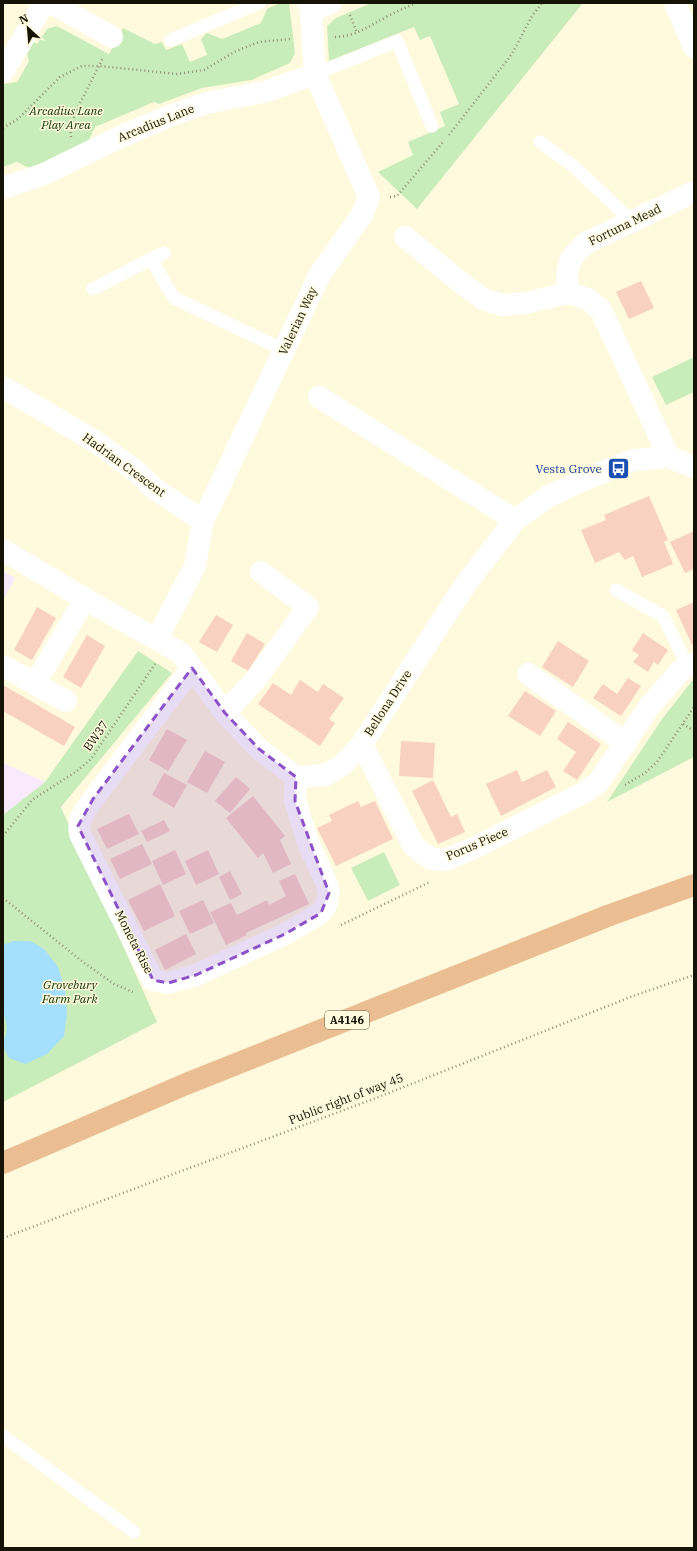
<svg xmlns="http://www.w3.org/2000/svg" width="697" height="1551" font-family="'IBM Plex Serif',serif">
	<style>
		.industrial { fill: #f8e9fc }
		.green { fill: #c8edba }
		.water { fill: #a4dffe }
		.building { fill: #f8d1c3 }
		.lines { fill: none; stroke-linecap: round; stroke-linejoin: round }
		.path { stroke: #928f79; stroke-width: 2.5; stroke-dasharray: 1 3; stroke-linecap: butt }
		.service { stroke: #fff; stroke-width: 13 }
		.minor { stroke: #fff; stroke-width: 22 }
		.trunk { stroke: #eabe92; stroke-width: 22 }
		.marked { fill: #8c52c9; fill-opacity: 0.2; stroke: #8c52c9; stroke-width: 3; stroke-dasharray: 8 5; stroke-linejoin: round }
		.labels { text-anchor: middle; stroke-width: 3; stroke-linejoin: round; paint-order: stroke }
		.shield { fill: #fffadd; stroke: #5b5846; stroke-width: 1 }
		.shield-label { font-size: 11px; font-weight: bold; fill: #151306 }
		.park-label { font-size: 12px; font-style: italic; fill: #103400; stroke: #fffadd }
		.street-label { font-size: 12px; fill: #151306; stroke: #fffadd }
		.transit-label { font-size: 12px; fill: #164399; stroke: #fffadd; text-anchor: end }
	</style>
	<rect width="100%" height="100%" fill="#fffadd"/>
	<!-- industrial -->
	<g class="industrial">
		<path d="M3 571 15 578 3 601Z"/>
		<path d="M3 763 45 782 3 815Z"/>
	</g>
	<!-- green -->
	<g class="green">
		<path d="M280 3H289L295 53 290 63 252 80 202 88 159 104 154 102 95 127 88 142 31 169 17 162 3 167V86L4 84 17 82 29 61 27 54 34 42 37 44 47 29 57 26 109 54 123 28 155 44 162 42 166 50 182 44 190 62 207 55 201 39 207 33 222 39 261 23 267 9Z"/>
		<path d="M371 3H583L417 209 378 172 413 155 408 142 445 126 440 112 459 104 430 36 420 40 414 27 329 61 327 26 336 18Z"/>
		<path d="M694 357V392L666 405 652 377Z"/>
		<path d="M138 651 172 673 61 807 157 1022 3 1102V815L45 782Z"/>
		<path d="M692 681H694V757L607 802 662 719Z"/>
		<path d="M384 852 400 885 368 901 351 868Z"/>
	</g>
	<!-- water -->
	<path class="water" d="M13 941H30L44 949 58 967 65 989 67 1015 64 1036 47 1054 25 1064 9 1058 3 1046 7 1029 3 1007V945Z"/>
	<!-- building -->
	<g class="building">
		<path d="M641 281 654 308 629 319 616 292Z"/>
		<path d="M649 496 668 540 664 542 673 564 642 577 633 556 625 560 619 552 595 563 581 530 606 520 604 515Z"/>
		<path d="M694 531V569L685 573 670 542Z"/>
		<path d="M694 602V644L692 645 676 610Z"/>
		<path d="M37 607 56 618 32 660 14 650Z"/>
		<path d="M216 615 233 625 217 652 199 642Z"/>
		<path d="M247 633 265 644 248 671 231 661Z"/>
		<path d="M643 633 668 650 658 665 654 662 648 672 633 662 639 655 632 650Z"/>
		<path d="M87 635 105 646 81 688 63 677Z"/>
		<path d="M558 641 589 661 573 687 542 667Z"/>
		<path d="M628 678 641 686 621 716 593 698 603 684 617 694Z"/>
		<path d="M300 680 318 692 323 684 344 698 329 719 335 723 320 746 258 704 273 683 291 695Z"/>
		<path d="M3 685 75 727 64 746 3 711Z"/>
		<path d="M525 691 556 711 540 736 508 716Z"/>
		<path d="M568 722 601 744 577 780 563 771 576 752 557 739Z"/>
		<path d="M167 729 187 740 168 771 149 760Z"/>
		<path d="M401 741 435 743 433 778 399 776Z"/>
		<path d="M205 751 225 762 207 793 187 782Z"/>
		<path d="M517 770 522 782 547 770 556 787 501 816 486 784Z"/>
		<path d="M164 773 187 785 174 808 152 795Z"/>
		<path d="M236 777 250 789 230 813 215 801Z"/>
		<path d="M433 780 451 817 457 814 465 832 438 844 412 791Z"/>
		<path d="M253 796 285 836 280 840 291 864 273 873 263 853 258 858 226 818Z"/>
		<path d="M358 801 361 807 375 801 393 839 336 866 317 828 332 821 329 815Z"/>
		<path d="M129 814 139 834 107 849 97 829Z"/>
		<path d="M164 820 170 831 147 842 141 831Z"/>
		<path d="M142 844 152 864 120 879 110 859Z"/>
		<path d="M175 850 186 874 163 885 152 861Z"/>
		<path d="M208 850 219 874 196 885 185 861Z"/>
		<path d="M230 871 242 894 230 900 219 877Z"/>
		<path d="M295 874 309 904 246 933 247 935 226 945 210 912 231 903 237 915 267 900 269 905 286 896 279 881Z"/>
		<path d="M160 884 175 916 144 931 128 900Z"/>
		<path d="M203 900 214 923 190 934 179 911Z"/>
		<path d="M186 934 196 954 165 970 155 950Z"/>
	</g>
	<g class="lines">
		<!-- path -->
		<g class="path">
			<path d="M350 15 357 33"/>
			<path d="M335 37C358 36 370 25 390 15 399 10 408 7 416 3"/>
			<path d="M3 128 18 119 60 77 82 66H100L177 74 204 70 236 51 259 42 290 39"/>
			<path d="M449 135 512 54 532 16 542 3"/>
			<path d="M71 137 70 129 75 113 103 58"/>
			<path d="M390 197 397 196 443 142"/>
			<path d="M683 724 694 731"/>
			<path d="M625 785 645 773 657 762 694 707"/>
			<path d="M3 836 32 800 77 771 91 759 155 664"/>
			<path d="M3 898 83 962 114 984 133 992"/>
			<path d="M341 925 430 882"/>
			<path d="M3 1238 376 1098 633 996 694 975"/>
		</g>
		<!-- service -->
		<g class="service">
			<path d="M171 40 259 3"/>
			<path d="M315 74 397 41 432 126"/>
			<path d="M540 142 572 165 632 221"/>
			<path d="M151 259 164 253"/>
			<path d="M93 289 151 259 174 298 284 350"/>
			<path d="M616 590 663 616 688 667"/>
			<path d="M3 1436 134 1532"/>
		</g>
		<!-- minor -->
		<g class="minor">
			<path d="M51 3 112 37"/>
			<path d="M675 3 694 47"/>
			<path d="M311 11 331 3"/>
			<path d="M3 72 44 3"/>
			<path d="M3 188 44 174 122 136 170 116 206 103 264 92 315 74"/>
			<path d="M405 237 459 281 483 299 502 305 525 303 568 293 588 299 601 310 669 457"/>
			<path d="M568 293C566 267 566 260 586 243L694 192"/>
			<path d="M3 387 96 442 137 472 152 487 203 521"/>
			<path d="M319 397 515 520"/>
			<path d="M3 550 85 599 181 653 225 713 259 749 296 777 326 775 344 764 362 744 465 585 515 520 549 496 588 478 633 460 669 457 694 467"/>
			<path d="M157 639 195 566 203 521 320 274 362 215 369 197 315 74 311 11 308 3"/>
			<path d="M5 667 35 684 85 599"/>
			<path d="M192 668 93 799C85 811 77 819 80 834L153 980 168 983 196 975 285 934 321 913 326 905 329 893 326 882 309 845 295 801 296 777"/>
			<path d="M528 674 626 743"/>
			<path d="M35 684 66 701"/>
			<path d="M225 713 256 679 308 607 261 572"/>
			<path d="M362 744 413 845 422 853 433 859 445 860 474 848 583 793 598 783 649 707 681 670 694 664"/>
		</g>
		<!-- trunk -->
		<path class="trunk" d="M3 1163 186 1084 610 915 694 885"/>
	</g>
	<!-- marked area -->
	<path class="marked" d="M192 668 225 713 259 749 296 777 295 801 329 893 321 913 285 934 196 975 168 983 153 980 78 826 93 799Z"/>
	<!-- icons -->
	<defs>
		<symbol id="bus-square" viewBox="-11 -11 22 22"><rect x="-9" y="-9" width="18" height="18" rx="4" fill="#1a4fb4" stroke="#fffadd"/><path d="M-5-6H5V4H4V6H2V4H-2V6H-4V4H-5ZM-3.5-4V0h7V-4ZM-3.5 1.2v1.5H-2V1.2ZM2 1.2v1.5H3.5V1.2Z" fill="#fff"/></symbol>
	</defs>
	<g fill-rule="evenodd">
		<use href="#bus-square" x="606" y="456" width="25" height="25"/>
	</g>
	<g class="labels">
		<!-- shield labels -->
		<rect class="shield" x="325" y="1011" width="44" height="18" rx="3"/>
		<g class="shield-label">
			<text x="347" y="1024">A4146</text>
		</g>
		<!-- park labels -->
		<g class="park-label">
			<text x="66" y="115">Arcadius Lane<tspan x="66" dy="14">Play Area</tspan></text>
			<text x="70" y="989">Grovebury<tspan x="70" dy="14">Farm Park</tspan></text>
		</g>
		<!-- street labels -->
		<g class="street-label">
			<text transform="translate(156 123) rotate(-22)" y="4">Arcadius Lane</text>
			<text transform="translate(625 225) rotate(-26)" y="4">Fortuna Mead</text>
			<text transform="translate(298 321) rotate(-65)" y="4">Valerian Way</text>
			<text transform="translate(124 465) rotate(36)" y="4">Hadrian Crescent</text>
			<text transform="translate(388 703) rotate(-57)" y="4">Bellona Drive</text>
			<text transform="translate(96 736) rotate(-55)" y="4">BW37</text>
			<text transform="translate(477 844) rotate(-23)" y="4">Porus Piece</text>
			<text transform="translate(134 942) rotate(63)" y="4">Moneta Rise</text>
			<text transform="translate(346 1099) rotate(-21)" y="4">Public right of way 45</text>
		</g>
		<!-- transit labels -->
		<g class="transit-label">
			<text x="602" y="473">Vesta Grove</text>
		</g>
	</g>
	<!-- border -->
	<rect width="697" height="1551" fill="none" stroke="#151306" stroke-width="8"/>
	<!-- north arrow -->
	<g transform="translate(28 28) rotate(334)" stroke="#fffadd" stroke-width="3" paint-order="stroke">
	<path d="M0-3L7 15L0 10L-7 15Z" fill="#151306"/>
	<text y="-6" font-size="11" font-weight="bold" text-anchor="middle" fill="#151306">N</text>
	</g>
</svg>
